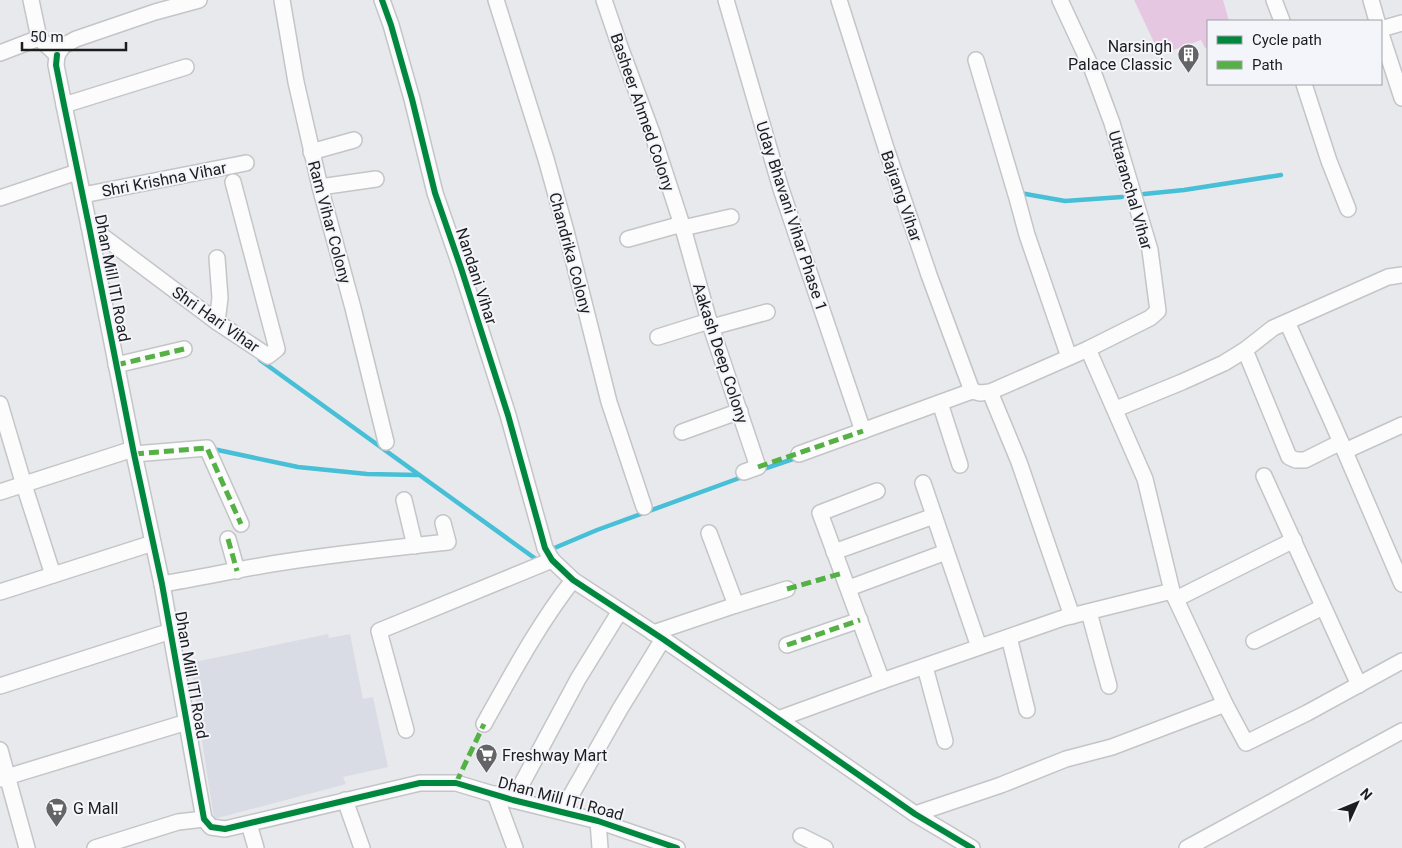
<svg xmlns="http://www.w3.org/2000/svg" width="1402" height="848" font-family="Roboto,sans-serif">
	<style>
		.built { fill: #d9dce4 }
		.green { fill: #e5c7e1 }
		.lines { fill: none; stroke-linecap: round; stroke-linejoin: round }
		.stream { stroke: #46bfd7; stroke-width: 4.5 }
		.minor-casing { stroke: #c4c5c7; stroke-width: 18 }
		.minor { stroke: #fcfcfc; stroke-width: 15 }
		.quiet { stroke: #55b145; stroke-width: 5; stroke-dasharray: 10 5; stroke-linecap: butt }
		.cycleway-casing { stroke: #f4f5fb; stroke-width: 9 }
		.cycleway { stroke: #00873e; stroke-width: 6 }
		.labels { text-anchor: middle; stroke-width: 4; stroke-linejoin: round; paint-order: stroke }
		.poi-label { font-size: 16px; fill: #1d1d1f; stroke: #f4f5fb; text-anchor: start }
		.street-label { font-size: 16px; fill: #1d1d1f; stroke: #f4f5fb }
	</style>
	<rect width="100%" height="100%" fill="#e8e9ed"/>
	<!-- built -->
	<path class="built" d="M328 634 329 638 350 634 363 699 373 697 388 767 343 777 346 784 214 819 190 663Z"/>
	<!-- green -->
	<path class="green" d="M1134 0H1223L1229 21H1208V47L1205 48 1201 40 1160 55Z"/>
	<g class="lines">
		<!-- stream -->
		<g class="stream">
			<path d="M1020 193 1065 201 1122 197"/>
			<path d="M1144 194 1184 190 1281 175"/>
			<path d="M260 360 540 562"/>
			<path d="M213 449 298 467 367 474 418 475"/>
			<path d="M761 470 793 459"/>
			<path d="M552 549 597 530 745 476"/>
		</g>
		<defs>
			<g id="minor">
				<path d="M31 0 39 38 57 55"/>
				<path d="M282 0 296 82 320 187 353 308 386 442"/>
				<path d="M382 0 391 25 412 99 435 193 461 268 508 415 545 548 552 560 573 580 663 639 915 814 972 848"/>
				<path d="M496 0 546 159 566 231 609 402 644 507"/>
				<path d="M604 0 619 44 652 133 683 228 709 321 758 467 744 472"/>
				<path d="M726 0 781 189 863 431"/>
				<path d="M839 0 886 148 929 275 972 391"/>
				<path d="M1274 0 1282 21"/>
				<path d="M1371 0 1377 21"/>
				<path d="M1381 29 1402 23"/>
				<path d="M1381 34 1402 98"/>
				<path d="M0 53 39 38"/>
				<path d="M57 55 56 65 64 105 89 226 134 454 162 584 204 819 211 827 225 829 420 783H456L513 800 598 821 677 848"/>
				<path d="M57 55 63 46 76 39 155 12 199 0"/>
				<path d="M976 60 1017 198 1027 235 1069 357"/>
				<path d="M1304 84 1329 161 1348 209"/>
				<path d="M64 105 186 67"/>
				<path d="M311 152 354 140"/>
				<path d="M320 187 376 179"/>
				<path d="M83 195 246 163"/>
				<path d="M0 198 77 172"/>
				<path d="M89 226 217 322 268 356 277 349 233 182"/>
				<path d="M683 228 731 217"/>
				<path d="M628 239 682 224"/>
				<path d="M217 258 220 298 217 322"/>
				<path d="M1287 322 1333 424 1402 584"/>
				<path d="M712 327 767 312"/>
				<path d="M658 337 709 321"/>
				<path d="M1088 349 1145 479 1172 591 1225 704 1246 743 1307 713 1402 661"/>
				<path d="M1245 350 1289 457 1296 460H1305L1341 442"/>
				<path d="M116 365 184 349"/>
				<path d="M990 392 1019 462 1072 616"/>
				<path d="M940 403 960 465"/>
				<path d="M0 404 24 485 53 575"/>
				<path d="M1116 409 1182 382 1224 363 1245 350 1273 328 1388 277 1402 275"/>
				<path d="M682 432 740 411"/>
				<path d="M1345 451 1402 425"/>
				<path d="M134 454 207 448 241 524"/>
				<path d="M799 454 972 391 980 393 990 392 1088 349 1150 318 1158 311 1150 250 1112 123 1092 69 1060 0"/>
				<path d="M1264 476 1359 685"/>
				<path d="M923 483 979 647"/>
				<path d="M877 491 820 513 882 681"/>
				<path d="M0 492 133 449"/>
				<path d="M404 500 415 546"/>
				<path d="M228 539 237 571"/>
				<path d="M834 552 934 516"/>
				<path d="M162 584C200 578 239 569 278 563 334 554 391 548 448 542L443 523"/>
				<path d="M849 588 946 552"/>
				<path d="M0 592 153 543"/>
				<path d="M1176 599 1294 540"/>
				<path d="M736 605 787 589"/>
				<path d="M1089 612 1109 686"/>
				<path d="M653 633 736 605 709 533"/>
				<path d="M1009 637 1027 710"/>
				<path d="M1254 641 1323 607"/>
				<path d="M787 645 860 620"/>
				<path d="M925 667 945 741"/>
				<path d="M0 686 171 631"/>
				<path d="M778 719 882 681 1063 618 1172 591"/>
				<path d="M484 724C512 674 538 625 573 580"/>
				<path d="M406 730 379 631 552 560"/>
				<path d="M0 750 27 848"/>
				<path d="M0 779 187 722"/>
				<path d="M495 794 515 848"/>
				<path d="M345 800 362 848"/>
				<path d="M513 800 578 679 620 611"/>
				<path d="M562 811 620 709 663 639"/>
				<path d="M915 814 1001 785 1066 759 1112 747 1225 704"/>
				<path d="M598 821 600 848"/>
				<path d="M249 824 256 848"/>
				<path d="M801 836 825 848"/>
				<path d="M95 848 178 822 204 819"/>
				<path d="M1187 848 1402 731"/>
			</g>
		</defs>
		<!-- minor casing -->
		<use href="#minor" class="minor-casing"/>
		<!-- minor -->
		<use href="#minor" class="minor"/>
		<!-- quiet -->
		<g class="quiet">
			<path d="M116 365 184 349"/>
			<path d="M134 454 207 448 241 524"/>
			<path d="M758 467 863 431"/>
			<path d="M228 539 237 571"/>
			<path d="M787 589 843 573"/>
			<path d="M787 645 860 620"/>
			<path d="M456 783 484 724"/>
		</g>
		<defs>
			<g id="cycleway">
				<path d="M382 0 391 25 412 99 435 193 461 268 508 415 545 548 552 560 573 580 663 639 915 814 972 848"/>
				<path d="M57 55 56 65 64 105 89 226 134 454 162 584 204 819 211 827 225 829 420 783H456L513 800 598 821 677 848"/>
			</g>
		</defs>
		<!-- cycleway casing -->
		<use href="#cycleway" class="cycleway-casing"/>
		<!-- cycleway -->
		<use href="#cycleway" class="cycleway"/>
	</g>
	<!-- icons -->
	<defs>
		<symbol id="building-pin" viewBox="-11 -11 22 30"><path d="M0 17L-7.5 6A9.5 9.5 0 1 1 7.5 6Z" fill="#646467" stroke="#f4f5fb"/><path d="M-4-6H4V6H1V3H-1V6H-4ZM-2.5-4.3h1.7v1.8h-1.7ZM.8-4.3h1.7v1.8H.8ZM-2.5-1h1.7V.8h-1.7ZM.8-1h1.7V.8H.8Z" fill="#fff"/></symbol>
		<symbol id="supermarket-pin" viewBox="-11 -11 22 30"><path d="M0 17L-7.5 6A9.5 9.5 0 1 1 7.5 6Z" fill="#646467" stroke="#f4f5fb"/><path d="M-6-5.5h2.5l.6 2H6L4.5 2H-2.5L-4.4-4H-6ZM-1.5 3.2a1.3 1.3 0 1 0 .1 0ZM3 3.2a1.3 1.3 0 1 0 .1 0Z" fill="#fff"/></symbol>
	</defs>
	<g fill-rule="evenodd">
		<use href="#building-pin" x="1176" y="42" width="25" height="34"/>
		<use href="#supermarket-pin" x="474" y="742" width="25" height="34"/>
		<use href="#supermarket-pin" x="44" y="796" width="25" height="34"/>
	</g>
	<g class="labels">
		<!-- poi labels -->
		<g class="poi-label">
			<text x="1172" y="52" text-anchor="end">Narsingh<tspan x="1172" dy="18">Palace Classic</tspan></text>
			<text x="502" y="761">Freshway Mart</text>
			<text x="73" y="814">G Mall</text>
		</g>
		<!-- street labels -->
		<g class="street-label">
			<text transform="translate(643 112) rotate(71)" y="6">Basheer Ahmed Colony</text>
			<text transform="translate(164 179) rotate(-11)" y="6">Shri Krishna Vihar</text>
			<text transform="translate(1131 190) rotate(74)" y="6">Uttaranchal Vihar</text>
			<text transform="translate(902 196) rotate(71)" y="6">Bajrang Vihar</text>
			<text transform="translate(792 216) rotate(72)" y="6">Uday Bhavani Vihar Phase 1</text>
			<text transform="translate(330 222) rotate(75)" y="6">Ram Vihar Colony</text>
			<text transform="translate(571 253) rotate(75)" y="6">Chandrika Colony</text>
			<text transform="translate(477 276) rotate(72)" y="6">Nandani Vihar</text>
			<text transform="translate(113 278) rotate(79)" y="6">Dhan Mill ITI Road</text>
			<text transform="translate(216 319) rotate(35)" y="6">Shri Hari Vihar</text>
			<text transform="translate(721 353) rotate(72)" y="6">Aakash Deep Colony</text>
			<text transform="translate(192 675) rotate(80)" y="6">Dhan Mill ITI Road</text>
			<text transform="translate(561 798) rotate(15)" y="6">Dhan Mill ITI Road</text>
		</g>
	</g>
	<!-- legend -->
	<rect x="1207" y="20" width="175" height="65" fill="#f4f5fb" stroke="#9e9fa3"/>
	<rect x="1217" y="36" width="25" height="8" fill="#00873e" stroke="#9e9fa3"/>
	<text x="1252" y="45" font-size="15" fill="#1d1d1f">Cycle path</text>
	<rect x="1217" y="61" width="25" height="8" fill="#55b145" stroke="#9e9fa3"/>
	<text x="1252" y="70" font-size="15" fill="#1d1d1f">Path</text>
	<!-- north arrow -->
	<g transform="translate(1357 803) rotate(46)" stroke="#f4f5fb" stroke-width="4" paint-order="stroke">
	<path d="M0-4L9 19L0 12L-9 19Z" fill="#1d1d1f"/>
	<text y="-8" font-size="14" font-weight="bold" text-anchor="middle" fill="#1d1d1f">N</text>
	</g>
	<!-- scale -->
	<path d="M22 42v8h104v-8" fill="none" stroke="#1d1d1f" stroke-width="2.5"/>
	<text x="30" y="42" font-size="15" fill="#1d1d1f" stroke="#f4f5fb" stroke-width="4" paint-order="stroke">50 m</text>
</svg>
